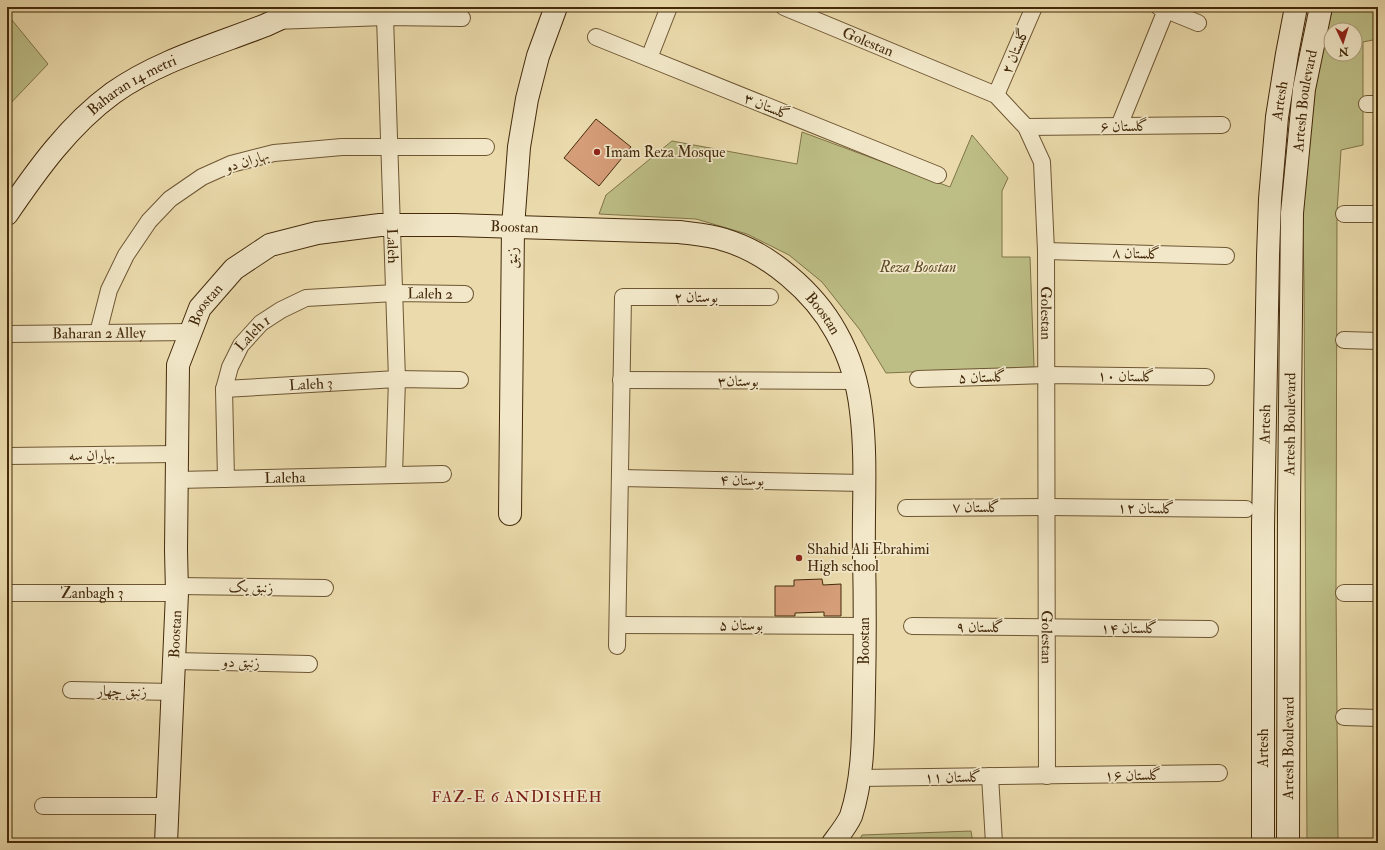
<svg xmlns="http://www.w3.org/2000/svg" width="1385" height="850" font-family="'IM FELL Double Pica',Amiri,serif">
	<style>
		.green { fill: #bdbe86; stroke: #807448; fill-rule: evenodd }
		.building { fill: #d69d79; stroke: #442a0b }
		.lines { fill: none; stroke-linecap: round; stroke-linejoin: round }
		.street-casing { stroke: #6e5633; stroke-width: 18 }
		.secondary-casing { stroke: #442a0b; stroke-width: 24 }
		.street { stroke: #f2e8c9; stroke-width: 16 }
		.secondary { stroke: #f2e8c9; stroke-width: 22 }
		.poi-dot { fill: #8f2418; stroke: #f2e8c9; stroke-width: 1.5 }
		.labels { text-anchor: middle; stroke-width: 3.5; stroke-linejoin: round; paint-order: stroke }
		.street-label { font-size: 15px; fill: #442a0b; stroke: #f2e8c9 }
		.poi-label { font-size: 15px; fill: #442a0b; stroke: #f2e8c9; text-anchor: start }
		.park-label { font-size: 15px; font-style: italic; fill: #5c4824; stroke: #f2e8c9 }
		.neighbourhood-label { font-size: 16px; letter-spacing: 1px; fill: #7a1f14; stroke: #f2e8c9 }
	</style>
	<rect width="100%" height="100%" fill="#ebdbac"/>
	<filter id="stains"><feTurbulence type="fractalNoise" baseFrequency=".005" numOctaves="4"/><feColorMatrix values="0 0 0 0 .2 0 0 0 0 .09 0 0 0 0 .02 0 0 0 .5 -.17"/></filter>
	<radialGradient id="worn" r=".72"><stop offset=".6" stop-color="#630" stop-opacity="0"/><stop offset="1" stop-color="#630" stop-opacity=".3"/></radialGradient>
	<!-- green -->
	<g class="green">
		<path d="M1333 7H1378V39L1363 42V145L1341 150 1337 212 1336 588 1338 843H1307L1304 281 1302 186 1309 114 1324 43ZM1331 30H1355V54H1331Z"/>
		<path d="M7 14 48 64 7 107Z"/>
		<path d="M802 132 950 187 972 135 1008 178 1002 191V257H1030L1034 367 886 373 860 330 822 282 789 255 747 234 696 219 599 214 606 195 672 141 797 164Z"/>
		<path d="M971 831 973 843H858L862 835Z"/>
	</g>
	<!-- building -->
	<g class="building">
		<path d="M596 119 631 147 599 186 564 158Z"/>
		<path d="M822 579 823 585 841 584V616H824V612L795 613V616H775V586H794V580Z"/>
	</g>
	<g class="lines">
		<defs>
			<g id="street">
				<path id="s1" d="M784 7 996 95 1026 127 1042 162 1046 251 1047 776"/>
				<path d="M1159 7 1198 23"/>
				<path id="s2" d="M385 17 397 379 394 475"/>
				<path d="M274 21 385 17 462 18"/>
				<path d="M596 37 938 175"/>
				<path d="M649 58 669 7"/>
				<path d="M996 95 1034 7"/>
				<path d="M1367 104H1378"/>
				<path d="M1119 126 1166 10"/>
				<path d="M1026 127 1222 125"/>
				<path d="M1344 214H1378"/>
				<path d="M1046 251 1226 256"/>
				<path d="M98 333 109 290 126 255 149 221 170 199 202 177 231 164 274 153 342 147H486"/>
				<path id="s3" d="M7 334 191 332"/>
				<path d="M1344 340 1378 341"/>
				<path d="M918 379 1047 375 1206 377"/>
				<path d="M621 380 855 381"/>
				<path id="s4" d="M224 389 397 379 460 380"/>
				<path d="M7 456 177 454"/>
				<path d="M620 478 864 483"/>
				<path id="s5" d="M226 479 224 389 230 367 241 345 261 323 281 310 306 298 395 293 465 294"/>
				<path id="s6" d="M177 480 443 474"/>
				<path d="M906 508 1047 507 1246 509"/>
				<path d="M177 586 325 588"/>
				<path id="s7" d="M7 593H177"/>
				<path d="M1344 593H1378"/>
				<path d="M618 625 865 626"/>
				<path d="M912 626 1210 629"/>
				<path d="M617 646 623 297H770"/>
				<path d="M174 661 309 664"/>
				<path d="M71 690 173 692"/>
				<path d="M1344 717 1378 718"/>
				<path d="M990 776 994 843"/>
				<path d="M859 778 1219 773"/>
				<path d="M43 806H168"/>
			</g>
			<g id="secondary">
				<path id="s8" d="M7 214C37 170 69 125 113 93 158 61 215 45 266 25L279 19 296 7"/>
				<path d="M510 514 513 227 519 147 527 99 538 56 556 7"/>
				<path id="s9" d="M166 843 177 593 176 550 178 365 200 308 234 269 270 245 317 233 380 225H455L679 232C694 234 710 235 725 240 769 253 814 292 836 332 849 355 858 384 861 411 867 458 863 507 864 554 865 600 865 646 864 691 863 732 864 776 851 816 847 825 839 835 833 843"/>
				<path id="s10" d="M1263 843V526L1268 256 1270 199 1277 117 1287 54 1296 7"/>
				<path id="s11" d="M1288 843 1289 506 1292 213 1304 89 1321 7"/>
			</g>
		</defs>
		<!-- street casing -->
		<use href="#street" class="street-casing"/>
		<!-- secondary casing -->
		<use href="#secondary" class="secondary-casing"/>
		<!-- street -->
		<use href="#street" class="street"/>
		<!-- secondary -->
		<use href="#secondary" class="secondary"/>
	</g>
	<!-- markers -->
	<g class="poi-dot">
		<circle cx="597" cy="152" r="4"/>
		<circle cx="799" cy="558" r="4"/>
	</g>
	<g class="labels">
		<!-- street labels -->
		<g class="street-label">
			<text dy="5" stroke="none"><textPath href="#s1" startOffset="91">Golestan</textPath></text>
			<text transform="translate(1015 51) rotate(-67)" y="5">گلستان ۲</text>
			<text dy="5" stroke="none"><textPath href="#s8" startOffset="182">Baharan 14 metri</textPath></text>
			<text dy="5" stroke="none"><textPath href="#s10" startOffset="743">Artesh</textPath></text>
			<text dy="5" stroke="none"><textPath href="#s11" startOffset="743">Artesh Boulevard</textPath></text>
			<text transform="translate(767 106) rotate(22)" y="5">گلستان ۳</text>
			<text transform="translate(1124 126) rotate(-1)" y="5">گلستان ۶</text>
			<text transform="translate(247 161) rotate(-17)" y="5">بهاران دو</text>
			<text dy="5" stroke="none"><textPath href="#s9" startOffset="881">Boostan</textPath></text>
			<text dy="5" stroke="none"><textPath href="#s2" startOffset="229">Laleh</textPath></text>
			<text transform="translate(1136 253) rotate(2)" y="5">گلستان ۸</text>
			<text transform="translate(512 258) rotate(-90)" y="5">زنبق</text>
			<text dy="5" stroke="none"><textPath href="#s5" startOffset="343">Laleh 2</textPath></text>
			<text x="696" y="302">بوستان ۲</text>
			<text dy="5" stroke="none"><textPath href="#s9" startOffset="545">Boostan</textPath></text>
			<text dy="5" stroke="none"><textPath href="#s1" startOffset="463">Golestan</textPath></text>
			<text dy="5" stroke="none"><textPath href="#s9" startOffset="1217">Boostan</textPath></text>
			<text dy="5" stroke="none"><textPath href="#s3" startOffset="92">Baharan 2 Alley</textPath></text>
			<text dy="5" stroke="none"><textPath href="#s5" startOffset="154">Laleh 1</textPath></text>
			<text transform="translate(1126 376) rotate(1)" y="5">گلستان ۱۰</text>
			<text transform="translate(982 377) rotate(-2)" y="5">گلستان ۵</text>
			<text x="738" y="386">بوستان۳</text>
			<text dy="5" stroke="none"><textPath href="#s4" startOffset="87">Laleh 3</textPath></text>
			<text dy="5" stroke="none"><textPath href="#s10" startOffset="419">Artesh</textPath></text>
			<text dy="5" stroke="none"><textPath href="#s11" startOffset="419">Artesh Boulevard</textPath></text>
			<text transform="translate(92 455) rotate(-1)" y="5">بهاران سه</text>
			<text dy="5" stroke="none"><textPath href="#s6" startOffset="108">Laleha</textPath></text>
			<text transform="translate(742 480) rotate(1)" y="5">بوستان ۴</text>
			<text x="976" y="512">گلستان ۷</text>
			<text transform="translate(1146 508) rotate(1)" y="5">گلستان ۱۲</text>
			<text transform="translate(251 587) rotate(1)" y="5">زنبق یک</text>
			<text dy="5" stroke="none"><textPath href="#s7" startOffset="85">Zanbagh 3</textPath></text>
			<text x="741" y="630">بوستان ۵</text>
			<text x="980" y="632">گلستان ۹</text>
			<text x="1129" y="633">گلستان ۱۴</text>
			<text dy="5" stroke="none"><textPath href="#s9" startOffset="209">Boostan</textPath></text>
			<text dy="5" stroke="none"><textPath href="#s1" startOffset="787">Golestan</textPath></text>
			<text transform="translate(864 641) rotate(-90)" y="5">Boostan</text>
			<text transform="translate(241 662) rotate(1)" y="5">زنبق دو</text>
			<text transform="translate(122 691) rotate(1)" y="5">زنبق چهار</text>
			<text transform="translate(1263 748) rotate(-90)" y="5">Artesh</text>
			<text dy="5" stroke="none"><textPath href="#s11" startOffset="95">Artesh Boulevard</textPath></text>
			<text transform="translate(1133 775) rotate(-1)" y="5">گلستان ۱۶</text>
			<text transform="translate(953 777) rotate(-1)" y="5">گلستان ۱۱</text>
		</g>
		<!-- poi labels -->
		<g class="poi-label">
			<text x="605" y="157">Imam Reza Mosque</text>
			<text x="807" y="554">Shahid Ali Ebrahimi<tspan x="807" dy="17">High school</tspan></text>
		</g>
		<!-- park labels -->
		<g class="park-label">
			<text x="918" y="272">Reza Boostan</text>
		</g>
		<!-- neighbourhood labels -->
		<g class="neighbourhood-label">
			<text x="517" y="802">FAZ-E 6 ANDISHEH</text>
		</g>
	</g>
	<!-- margin -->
	<rect width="1385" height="850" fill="none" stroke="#ebdbac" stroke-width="24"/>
	<rect x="8" y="8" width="1369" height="834" fill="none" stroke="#442a0b" stroke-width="2"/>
	<rect x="12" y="12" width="1361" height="826" fill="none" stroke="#442a0b"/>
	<!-- north arrow -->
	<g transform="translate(1343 42) rotate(176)"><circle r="19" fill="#f2e8c9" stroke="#ac9c7d"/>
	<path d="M0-3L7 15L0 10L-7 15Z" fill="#8f2418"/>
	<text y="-6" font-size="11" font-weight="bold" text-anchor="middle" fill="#442a0b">N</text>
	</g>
	<rect width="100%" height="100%" filter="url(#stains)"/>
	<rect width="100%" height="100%" fill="url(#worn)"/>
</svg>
